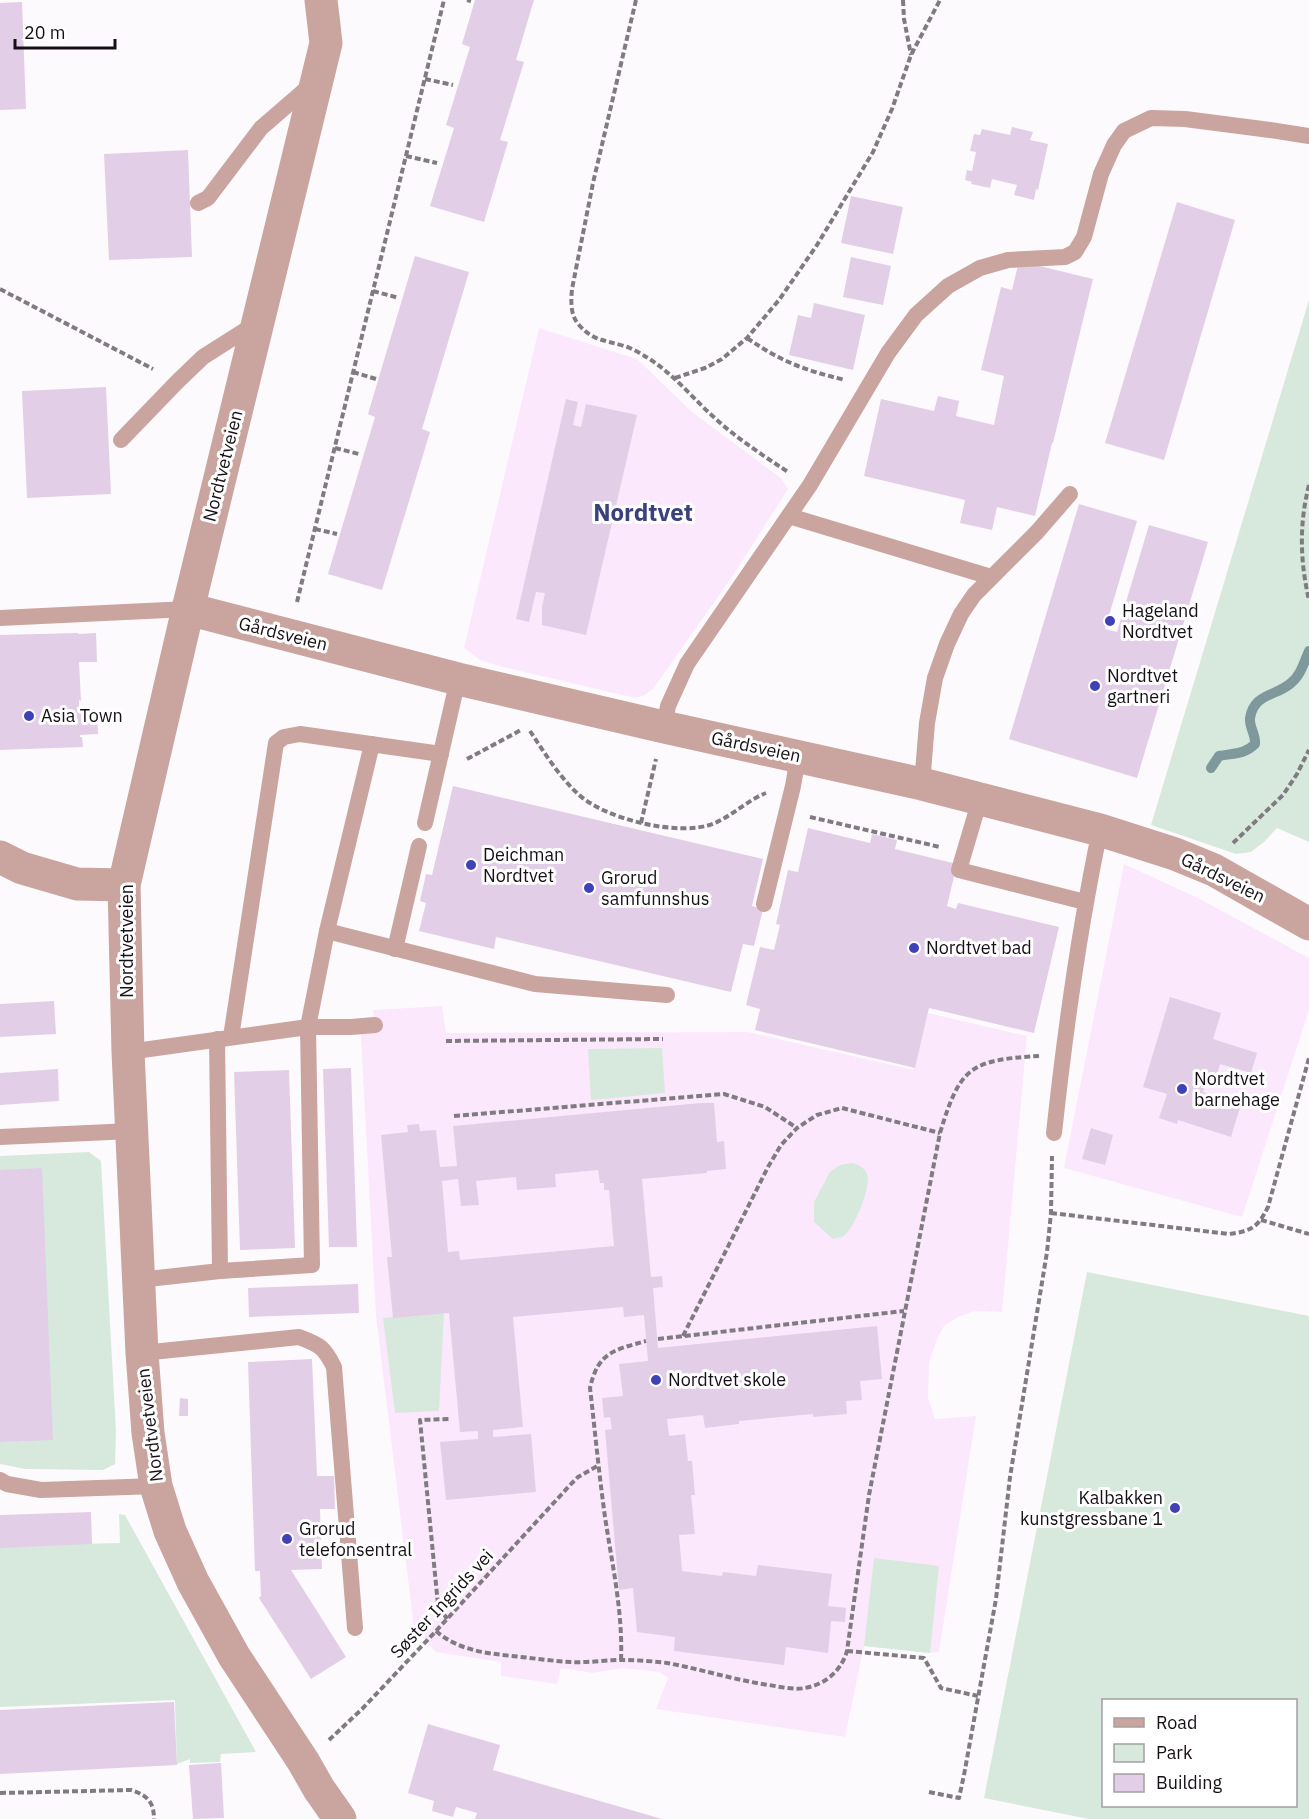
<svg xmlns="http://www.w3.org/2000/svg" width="1309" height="1819" font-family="'IBM Plex Sans',sans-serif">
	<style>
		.built { fill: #fbe8fd }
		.green { fill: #d7e9dc; fill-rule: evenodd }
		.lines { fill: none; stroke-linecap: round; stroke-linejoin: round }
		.stream { stroke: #7e989c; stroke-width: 10 }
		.building { fill: #e3cee7; fill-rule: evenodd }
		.path { stroke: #807b80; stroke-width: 4; stroke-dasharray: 6 3; stroke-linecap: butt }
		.lane { stroke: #caa49e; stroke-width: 16 }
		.street { stroke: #caa49e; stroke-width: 33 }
		.poi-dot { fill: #3f41b6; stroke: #fff; stroke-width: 2 }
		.labels { text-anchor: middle; stroke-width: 6; stroke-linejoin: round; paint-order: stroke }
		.street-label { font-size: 18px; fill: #161016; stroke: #fff }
		.poi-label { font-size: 18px; fill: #161016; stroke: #fff; text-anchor: start }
		.district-label { font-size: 24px; font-weight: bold; fill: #3a417d; stroke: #fff }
	</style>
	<rect width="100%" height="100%" fill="#fdfafe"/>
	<!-- built -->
	<g class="built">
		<path d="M539 328 637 359 692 412 781 478 788 489 732 577 653 689 643 696 635 698 499 666 480 660 464 648Z"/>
		<path d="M1124 864 1198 898 1309 958V1010L1242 1217 1064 1168Z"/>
		<path d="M442 1006 446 1033 748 1032 914 1070 928 1013 1027 1036 1002 1312 975 1311 958 1317 944 1326 937 1339 929 1364 928 1397 935 1419 976 1416 939 1652 930 1653 864 1646 845 1737 656 1709 668 1678 659 1672 622 1668 593 1673 561 1668 557 1684 501 1676V1662L436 1652 414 1628 376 1316 360 1018 374 1017 373 1010Z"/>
	</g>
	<!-- green -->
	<g class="green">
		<path d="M1309 300V842L1277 828 1265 841 1251 852 1236 854 1151 825Z"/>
		<path d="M662 1048 665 1093 591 1100 588 1049Z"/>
		<path d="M89 1152 101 1161 116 1431 115 1464 103 1470 25 1469 0 1464V1156Z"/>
		<path d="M852 1163C859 1165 864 1167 867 1174 872 1185 854 1231 842 1237 839 1238 836 1238 833 1239L814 1222V1202L830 1172 840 1165Z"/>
		<path d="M1087 1272 1309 1316V1819H1089L984 1798ZM1104 1700H1296V1806H1104Z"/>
		<path d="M444 1313 439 1411 395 1413 383 1318Z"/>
		<path d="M119 1514 125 1515 256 1752 221 1754 220 1762 190 1763V1759L177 1764 175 1700 0 1707V1546L120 1543Z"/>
		<path d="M874 1558 939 1566 930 1653 864 1646Z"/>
	</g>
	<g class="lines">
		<!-- stream -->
		<path class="stream" d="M1211 768 1219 756C1233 753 1244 755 1255 744 1256 735 1249 727 1250 718 1254 693 1277 696 1291 683 1301 675 1304 662 1309 651"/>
	</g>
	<!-- building -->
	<g class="building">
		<path d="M475 0H534L516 60 524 62 500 140 508 142 484 222 430 206 454 128 446 125 470 47 462 44Z"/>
		<path d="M22 2 26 109 0 110V3Z"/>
		<path d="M1012 127 1033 132 1030 140 1048 144 1038 190 1036 189 1034 200 1014 195 1017 185 992 179 990 188 971 184 972 182 965 180 967 170 972 171 976 152 970 151 974 134 980 135 982 129 1010 135Z"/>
		<path d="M188 150 192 257 109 260 104 154Z"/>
		<path d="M851 196 903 207 893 254 841 243Z"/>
		<path d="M1177 202 1235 220 1164 460 1105 443Z"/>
		<path d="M415 256 469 272 422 429 430 432 382 590 328 574 375 417 368 414Z"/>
		<path d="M851 257 891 266 883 305 843 297Z"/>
		<path d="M1019 261 1093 279 1053 443H1052L1035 516 997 507 992 530 960 523 965 500 864 476 881 399 934 411 938 396 959 401 956 416 994 425 1004 376 981 370 1001 287 1012 290Z"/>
		<path d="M814 303 865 315 853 370 789 355 798 315 811 318Z"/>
		<path d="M106 387 111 494 27 498 22 391Z"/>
		<path d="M566 399 578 402 573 425 581 427 586 404 637 415 586 635 542 625V607L545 593 536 592 529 622 516 619Z"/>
		<path d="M1079 504 1137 521 1105 629 1117 632 1149 525 1208 542 1137 778 1009 739Z"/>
		<path d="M78 633V634L96 633 97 662H79L81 701 79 700V710H97L98 734 80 735V737H82L83 747 0 750V635Z"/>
		<path d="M453 786 763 859 752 906 763 909 754 946 743 944 731 992 496 937 494 949 419 931 426 903 420 901 426 874 432 875Z"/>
		<path d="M808 828 870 843 872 834 897 840 895 849 957 864 947 906 956 909 958 903 1059 927 1034 1033 929 1008 915 1068 755 1030 760 1009 746 1005 760 947 774 950 780 925 776 924 788 870 798 872Z"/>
		<path d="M1170 997 1221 1013 1213 1039 1257 1053 1251 1073 1220 1064 1213 1087 1205 1084 1203 1092 1241 1104 1231 1137 1178 1120 1177 1124 1159 1118 1167 1094 1143 1087Z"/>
		<path d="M54 1001 56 1034 0 1037V1004Z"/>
		<path d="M351 1068 357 1247H329L323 1069Z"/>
		<path d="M58 1069 59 1101 0 1105V1073Z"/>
		<path d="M289 1070 295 1248 240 1250 234 1072Z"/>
		<path d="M701 1103H714L717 1142 724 1141 726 1169 707 1171V1173L642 1179 651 1277 662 1276 663 1287 653 1288 658 1348 877 1326 882 1379 860 1381 862 1400 846 1401 847 1414 813 1417V1414L739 1421V1424L705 1428 703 1415 667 1419 669 1436 685 1434 688 1461H692L695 1495H691L695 1534 679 1535 682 1571 722 1576 723 1572 756 1576 758 1565 832 1574 828 1606 846 1608 845 1622 831 1621 828 1653 786 1647 784 1665 674 1651 675 1637 637 1632 633 1588 619 1590 605 1430 612 1429 610 1417 604 1418 602 1398 623 1396 619 1364 648 1361 644 1315 624 1317 623 1307 513 1317 523 1427 493 1430V1437L531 1434 536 1492 446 1500 440 1442 478 1439V1431L460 1432 449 1313 393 1318 387 1257H392L381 1135 408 1132 407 1125 419 1124 420 1131 436 1130 440 1167 457 1166 453 1126ZM598 1170 600 1183H604V1190H609L614 1246 460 1260 459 1251 448 1252 442 1181 458 1179 461 1206 479 1205 476 1181 516 1177 517 1190 556 1187 555 1174Z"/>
		<path d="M1091 1128 1113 1135 1105 1165 1082 1159Z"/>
		<path d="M42 1168 53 1440 0 1442V1170Z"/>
		<path d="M358 1284 359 1313 249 1317 248 1288Z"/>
		<path d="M312 1359 317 1476H334L335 1509H320L322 1569 291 1570 346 1657 311 1679 259 1598 261 1596 260 1571H255L248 1362Z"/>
		<path d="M180 1398 188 1399V1416H179Z"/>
		<path d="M91 1512 92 1544 0 1548V1515Z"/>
		<path d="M174 1702 177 1765 0 1774V1710Z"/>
		<path d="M428 1724 500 1745 493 1770 662 1819H475L477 1813 456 1807 453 1817 432 1811 434 1801 408 1793Z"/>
		<path d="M221 1763 224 1818 193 1819 189 1765Z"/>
	</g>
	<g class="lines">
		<!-- path -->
		<g class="path">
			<path d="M467 0 471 1"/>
			<path d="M636 0 593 183 572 289C571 301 570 315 579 325 593 341 605 340 624 346 632 348 641 354 648 358 675 375 694 400 717 420 739 440 764 456 788 472"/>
			<path d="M903 0 904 19 911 55"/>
			<path d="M425 79 453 85"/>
			<path d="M406 156 437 163"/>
			<path d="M0 289 153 369"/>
			<path d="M373 291 399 298"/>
			<path d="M747 338C782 362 804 370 845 380"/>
			<path d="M353 372 376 379"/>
			<path d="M675 378 705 368 722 359 747 338 779 300 817 245 873 152 892 109 911 55 940 0"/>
			<path d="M335 448 359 454"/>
			<path d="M1309 485C1299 524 1300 561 1309 600"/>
			<path d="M315 529 337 534"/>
			<path d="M297 602 444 0"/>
			<path d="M530 731C544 752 558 775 577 793 603 819 681 838 715 823 733 815 748 800 766 793"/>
			<path d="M467 759 521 730"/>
			<path d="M810 817 940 847"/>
			<path d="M641 823 656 759"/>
			<path d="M1233 843 1283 795 1297 774 1309 750"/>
			<path d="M446 1041 663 1039"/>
			<path d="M454 1116 724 1094 765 1107 797 1128"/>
			<path d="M1051 1213 1229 1234C1252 1231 1258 1227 1268 1207L1309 1058"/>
			<path d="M1261 1220 1309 1234"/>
			<path d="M683 1336 768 1167 781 1145 797 1128 817 1115 842 1108 940 1133"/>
			<path d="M658 1339 904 1311"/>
			<path d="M447 1619 438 1605 420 1420 451 1419"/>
			<path d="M436 1631C458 1650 484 1653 512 1656 532 1658 552 1661 571 1662 588 1663 605 1660 621 1660 636 1660 652 1661 667 1663 701 1669 734 1680 769 1685 781 1687 794 1690 805 1688 826 1684 841 1671 847 1651L869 1495 940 1133C960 1067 970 1060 1039 1056"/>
			<path d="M847 1651 924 1658 941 1688 978 1696"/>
			<path d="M621 1660C623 1612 612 1564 605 1517 599 1474 595 1431 590 1388 598 1352 614 1350 646 1341"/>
			<path d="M329 1740 362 1709 436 1631 571 1484 578 1477 599 1465"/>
			<path d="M929 1792 959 1798 964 1775 996 1599 1010 1477 1047 1252 1051 1213 1052 1156"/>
			<path d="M0 1793 131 1790C147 1795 154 1802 154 1819"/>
		</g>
		<!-- lane -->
		<g class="lane">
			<path d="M198 203 208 198 261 128 313 83"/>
			<path d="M121 440 177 382 203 357 255 324"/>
			<path d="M789 516 991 577"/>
			<path d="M0 618 188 609"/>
			<path d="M664 727 668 706 687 664 810 485 888 353 916 315 948 286 980 268 1008 260 1065 257 1075 252 1084 237 1101 174 1114 145 1124 131 1151 118 1185 119 1270 130 1309 136"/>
			<path d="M922 784 927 723 935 678 947 644 961 614 974 595 1037 532 1070 494"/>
			<path d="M980 799 959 870 1085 902"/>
			<path d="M425 823 458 679"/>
			<path d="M764 904 793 786 798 757"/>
			<path d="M327 931 372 744"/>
			<path d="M395 949 419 846"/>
			<path d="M231 1037 276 743 284 737 300 734 441 754"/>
			<path d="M217 1039 220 1271"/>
			<path d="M128 1052 308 1027H351L375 1025"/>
			<path d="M1054 1133C1065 1031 1079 930 1100 830"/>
			<path d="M0 1137 132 1131"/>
			<path d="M139 1280 220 1271 312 1265 308 1027 327 931 535 984 667 995"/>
			<path d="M142 1353 299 1337C320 1345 324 1347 334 1367L355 1628"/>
			<path d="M0 1480 7 1484 41 1490 156 1486"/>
		</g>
		<!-- street -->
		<g class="street">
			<path d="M321 0 326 43 188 609 124 885 128 1052 142 1353 148 1433 156 1486 170 1531 193 1582 234 1656 303 1761 319 1789 340 1819"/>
			<path d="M188 609 458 679 664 727 922 784 1100 830 1175 854 1214 870 1309 924"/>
			<path d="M0 857 22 868 77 884 124 885"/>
		</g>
	</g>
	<!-- markers -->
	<g class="poi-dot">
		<circle cx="1110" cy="621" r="6"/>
		<circle cx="1095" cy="686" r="6"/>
		<circle cx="29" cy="716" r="6"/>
		<circle cx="471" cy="865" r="6"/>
		<circle cx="589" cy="888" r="6"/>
		<circle cx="914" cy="948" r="6"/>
		<circle cx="1182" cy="1089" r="6"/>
		<circle cx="656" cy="1380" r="6"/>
		<circle cx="1175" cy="1508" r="6"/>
		<circle cx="287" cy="1539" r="6"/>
	</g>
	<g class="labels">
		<!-- street labels -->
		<g class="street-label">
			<text transform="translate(223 466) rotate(-76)" y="6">Nordtvetveien</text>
			<text transform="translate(283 634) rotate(14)" y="6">Gårdsveien</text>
			<text transform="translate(756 747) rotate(12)" y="6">Gårdsveien</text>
			<text transform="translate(1223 878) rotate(26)" y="6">Gårdsveien</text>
			<text transform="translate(127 941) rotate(-90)" y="6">Nordtvetveien</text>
			<text transform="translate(150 1425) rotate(-97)" y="6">Nordtvetveien</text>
			<text transform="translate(442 1604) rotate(-47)" y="6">Søster Ingrids vei</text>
		</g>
		<!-- poi labels -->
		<g class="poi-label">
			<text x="1122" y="617">Hageland<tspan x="1122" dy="21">Nordtvet</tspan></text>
			<text x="1107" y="682">Nordtvet<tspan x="1107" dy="21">gartneri</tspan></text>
			<text x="41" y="722">Asia Town</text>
			<text x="483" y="861">Deichman<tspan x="483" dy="21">Nordtvet</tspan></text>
			<text x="601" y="884">Grorud<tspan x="601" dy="21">samfunnshus</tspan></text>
			<text x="926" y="954">Nordtvet bad</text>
			<text x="1194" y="1085">Nordtvet<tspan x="1194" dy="21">barnehage</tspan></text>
			<text x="668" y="1386">Nordtvet skole</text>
			<text x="1163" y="1504" text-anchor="end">Kalbakken<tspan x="1163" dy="21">kunstgressbane 1</tspan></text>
			<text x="299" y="1535">Grorud<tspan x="299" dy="21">telefonsentral</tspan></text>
		</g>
		<!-- district labels -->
		<g class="district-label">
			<text x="643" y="521">Nordtvet</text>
		</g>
	</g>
	<!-- legend -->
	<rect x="1102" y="1699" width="195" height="108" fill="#ffffff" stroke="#a29fa2" stroke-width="1.5"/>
	<rect x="1114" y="1718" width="30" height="9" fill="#caa49e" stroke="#a29fa2" stroke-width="1.5"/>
	<text x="1156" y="1729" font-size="18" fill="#161016">Road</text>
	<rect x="1114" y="1744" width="30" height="18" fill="#d7e9dc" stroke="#a29fa2" stroke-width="1.5"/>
	<text x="1156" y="1759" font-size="18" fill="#161016">Park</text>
	<rect x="1114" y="1774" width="30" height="18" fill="#e3cee7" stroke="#a29fa2" stroke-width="1.5"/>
	<text x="1156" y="1789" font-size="18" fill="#161016">Building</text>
	<!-- scale -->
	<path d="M15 39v9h100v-9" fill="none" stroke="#161016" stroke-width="3"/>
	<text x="24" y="39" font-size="18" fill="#161016" stroke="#ffffff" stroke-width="4.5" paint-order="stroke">20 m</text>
</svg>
